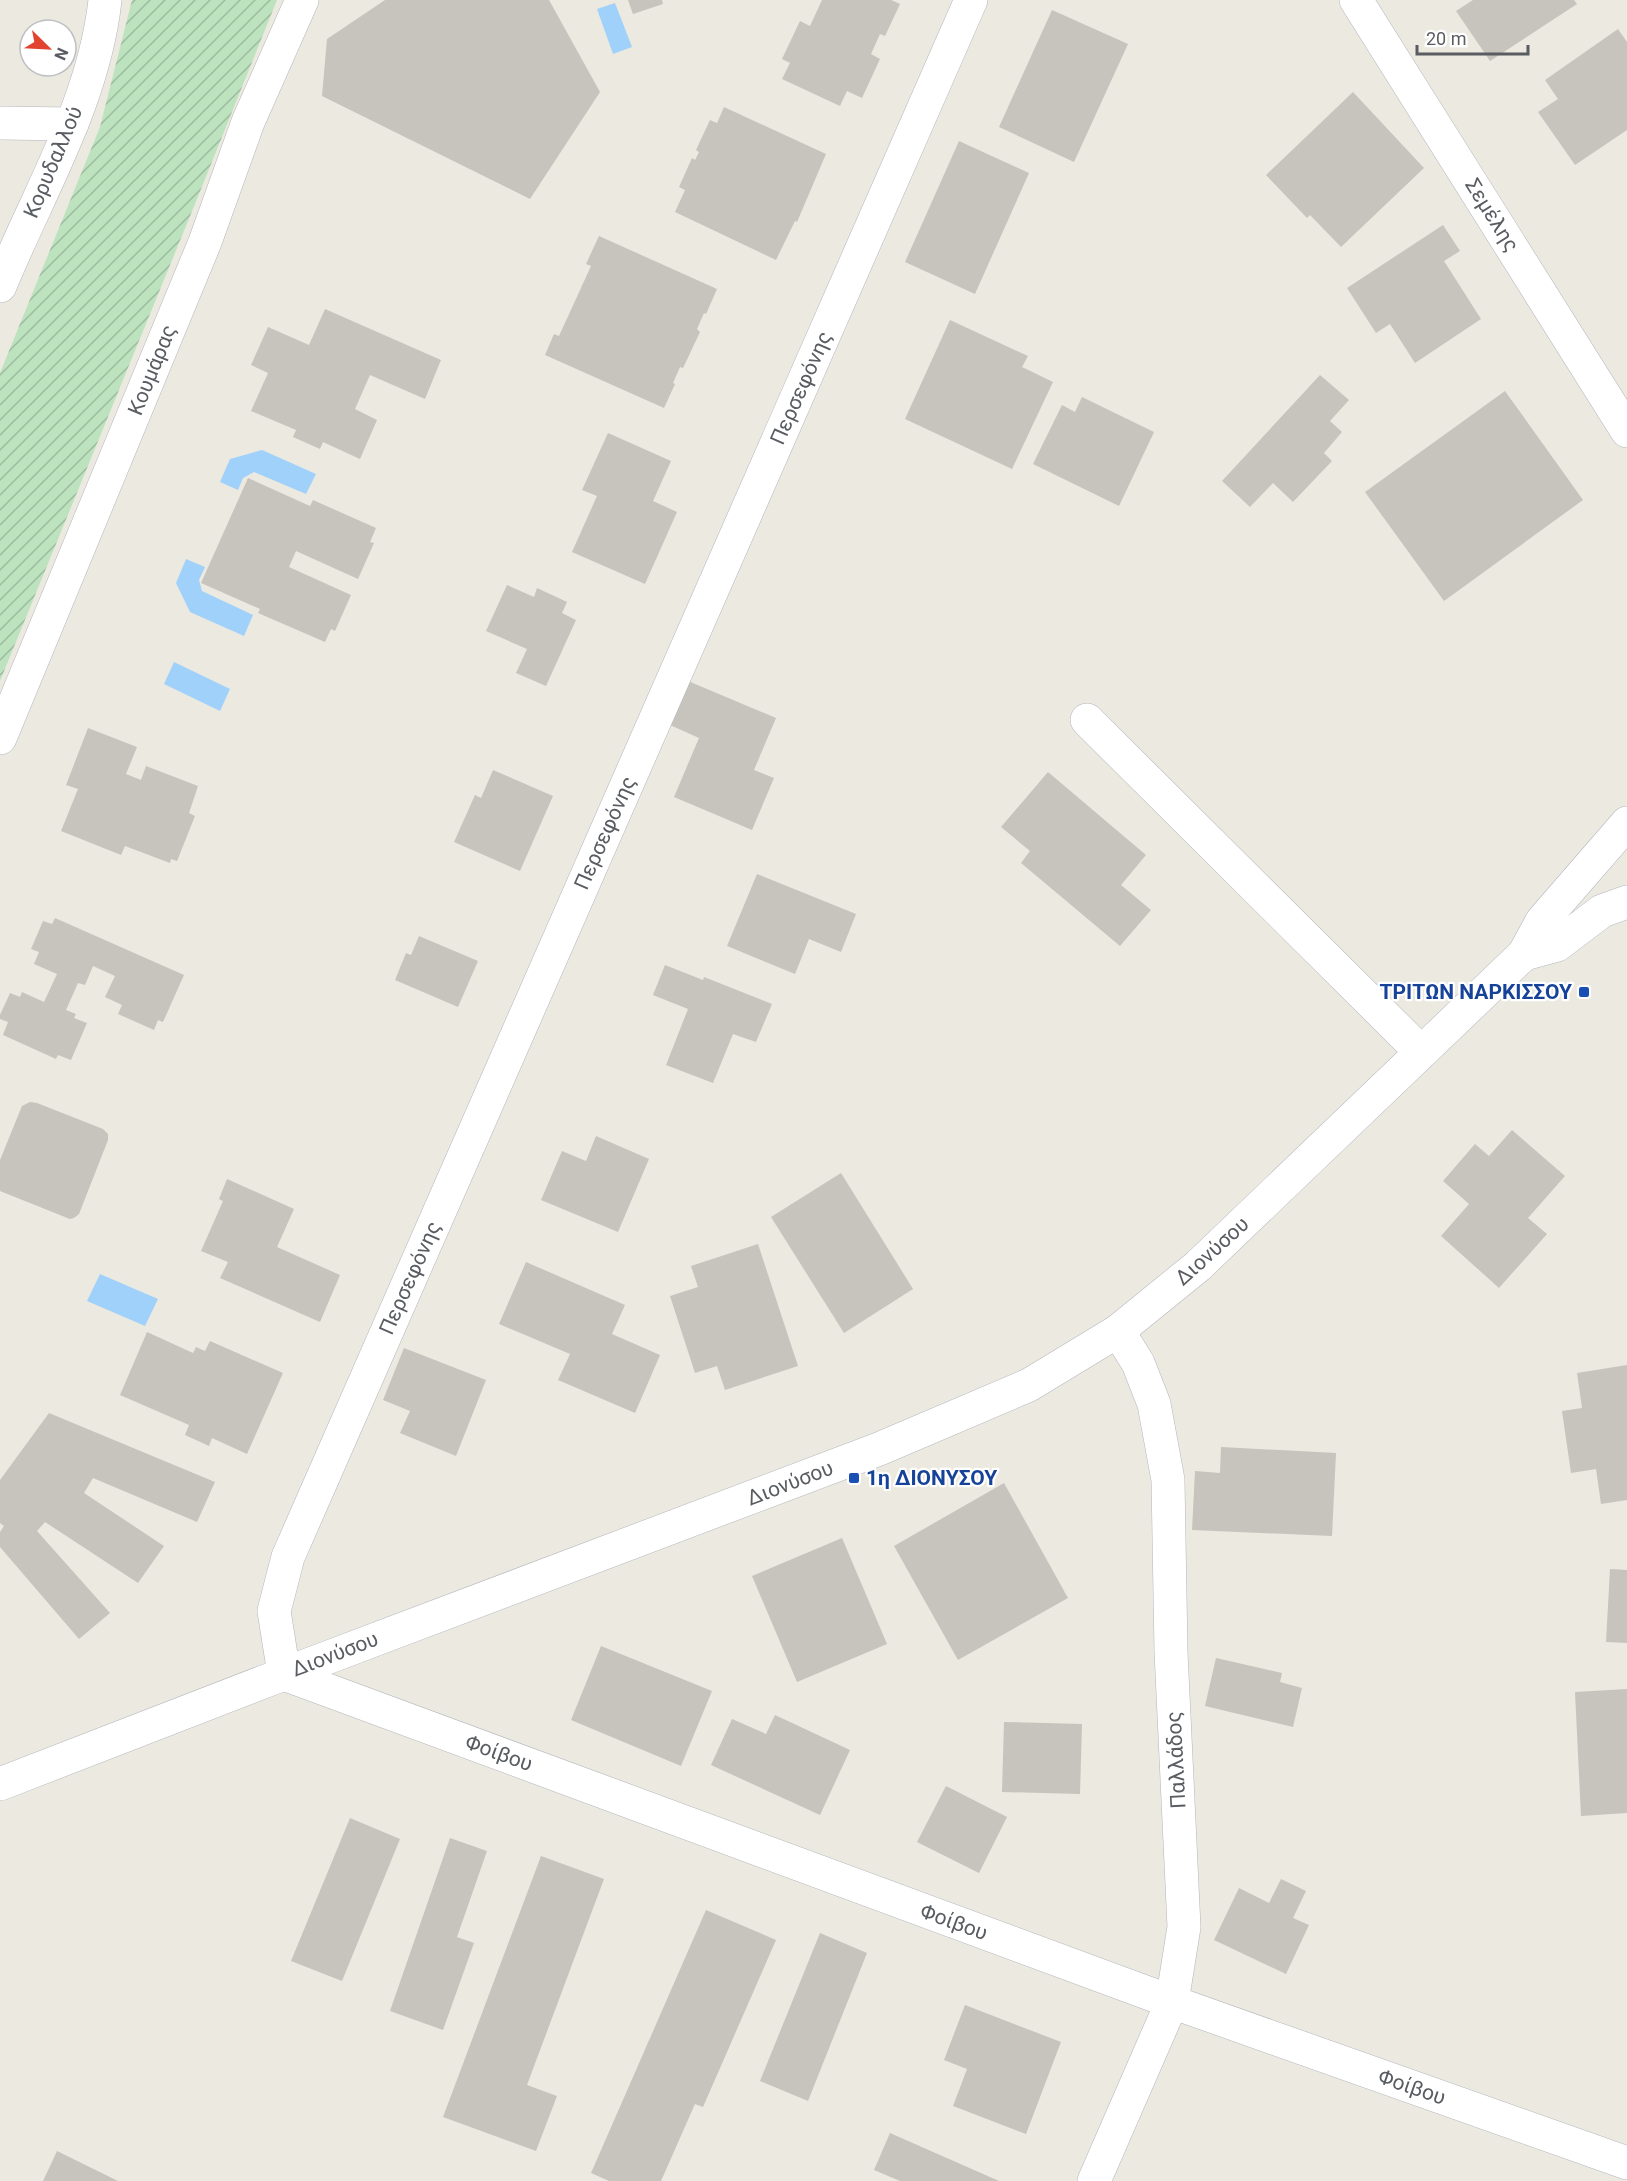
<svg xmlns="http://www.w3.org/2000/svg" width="1627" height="2181" font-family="Roboto,sans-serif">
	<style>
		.garden { fill: url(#garden-furrows) }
		.water { fill: #a0d1fb }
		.building { fill: #c6c4bd }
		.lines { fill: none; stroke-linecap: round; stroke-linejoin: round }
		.minor-casing { stroke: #b3b6bb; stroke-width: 34 }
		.secondary-casing { stroke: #b4b7bd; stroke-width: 34 }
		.minor { stroke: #fff; stroke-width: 33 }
		.secondary { stroke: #fff; stroke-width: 33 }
		.transit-dot { fill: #1a4fb4; stroke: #fff; stroke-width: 2 }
		.labels { text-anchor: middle; stroke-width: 4.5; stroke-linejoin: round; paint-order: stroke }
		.street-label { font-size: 21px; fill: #595c61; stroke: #fff }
		.transit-label { font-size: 21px; font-weight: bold; fill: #164399; stroke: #fff; text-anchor: end }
	</style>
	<defs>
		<pattern id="garden-furrows" width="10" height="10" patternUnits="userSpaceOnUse" patternTransform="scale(1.5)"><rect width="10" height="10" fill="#bde3be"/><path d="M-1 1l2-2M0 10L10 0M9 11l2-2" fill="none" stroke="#9dbb9e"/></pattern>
	</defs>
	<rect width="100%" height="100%" fill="#ebe9e0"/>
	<!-- garden -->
	<path class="garden" d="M132 0H277L197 199 0 681V373L100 127Z"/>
	<!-- water -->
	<g class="water">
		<path d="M615 3 632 47 613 54 597 9Z"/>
		<path d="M262 450 316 474 306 494 254 472 243 478 238 490 220 482 230 459Z"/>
		<path d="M186 559 205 567 199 580 202 591 253 615 244 636 190 612 176 583Z"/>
		<path d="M174 662 230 689 220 711 164 684Z"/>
		<path d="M100 1274 158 1299 145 1326 87 1301Z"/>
	</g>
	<!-- building -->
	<g class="building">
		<path d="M385 0H549L600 92 530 199 322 96 327 39Z"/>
		<path d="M628 0H662L663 4 633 14Z"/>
		<path d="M822 0H891L900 4 885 36 880 34 871 54 880 59 862 98 847 91 840 106 782 79 790 63 782 59 800 21 810 26Z"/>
		<path d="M1473 0H1574L1577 4 1490 61 1456 11Z"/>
		<path d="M1052 10 1128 44 1074 162 999 127Z"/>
		<path d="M1618 29 1627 42V130L1575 165 1538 112 1558 99 1545 80Z"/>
		<path d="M1353 92 1424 168 1341 247 1310 215 1307 218 1266 175Z"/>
		<path d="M724 107 826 154 797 222 795 221 776 260 675 212 685 190 679 187 692 158 695 160 699 152 696 150 710 120 717 123Z"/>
		<path d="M959 141 1029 173 975 294 905 262Z"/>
		<path d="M1443 225 1460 251 1444 261 1481 319 1415 363 1390 324 1376 333 1347 288Z"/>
		<path d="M599 236 717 289 706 314 704 313 697 329 700 332 683 368 680 367 673 383 675 384 664 408 545 355 554 334 559 336 591 266 586 264Z"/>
		<path d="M325 309 441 360 425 399 370 375 355 409 377 420 360 459 323 442 320 449 293 437 296 430 251 411 268 373 251 365 268 327 309 345Z"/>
		<path d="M950 320 1028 356 1022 367 1053 382 1012 469 905 419Z"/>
		<path d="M1320 375 1349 400 1330 421 1342 432 1324 453 1332 461 1293 502 1273 483 1250 507 1222 481Z"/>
		<path d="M1505 391 1583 500 1444 601 1365 492Z"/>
		<path d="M1082 397 1154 432 1119 506 1033 464 1062 405 1075 412Z"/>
		<path d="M608 433 671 461 653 501 677 512 645 584 572 552 597 496 582 490Z"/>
		<path d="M248 478 310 506 313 500 376 528 370 542 374 543 358 579 296 551 289 567 351 595 335 631 331 629 325 642 258 613 260 609 201 583Z"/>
		<path d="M507 585 534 597 537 588 567 602 562 613 576 620 546 686 516 673 527 649 486 631Z"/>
		<path d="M688 681 776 718 754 770 774 778 752 830 674 797 699 738 670 725Z"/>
		<path d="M88 728 137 747 126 774 141 780 146 766 198 786 189 813 195 816 177 861 171 859 170 863 125 846 121 855 61 831 78 789 66 785Z"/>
		<path d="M493 770 553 796 520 871 454 842 475 795 481 798Z"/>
		<path d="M1048 772 1146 855 1121 885 1151 910 1120 946 1021 863 1030 851 1001 827Z"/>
		<path d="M757 874 856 914 841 952 809 939 795 974 727 946Z"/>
		<path d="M55 918 184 975 163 1022 158 1020 154 1030 118 1014 122 1005 105 997 115 976 93 966 85 985 78 983 66 1010 76 1014 74 1018 87 1023 71 1060 58 1055 56 1059 3 1035 8 1022 0 1019V1015L10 993 20 997 22 992 44 1002 57 974 34 964 39 952 31 949 43 921 52 924Z"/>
		<path d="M419 936 478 961 458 1007 395 980 406 953 411 955Z"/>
		<path d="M665 965 703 980 704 977 772 1004 756 1042 733 1034 713 1083 666 1065 688 1009 653 995Z"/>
		<path d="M30 1102 37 1103 103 1129 108 1134V1140L79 1214 74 1218 70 1219 0 1191V1160L22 1106Z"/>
		<path d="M1512 1130 1565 1176 1528 1218 1547 1234 1499 1288 1441 1236 1469 1204 1443 1181 1475 1144 1489 1156Z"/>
		<path d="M596 1136 649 1159 618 1232 541 1200 562 1151 586 1161Z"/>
		<path d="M841 1173 913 1289 844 1333 771 1217Z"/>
		<path d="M227 1179 294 1209 277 1247 340 1275 320 1322 220 1278 228 1262 201 1251 223 1201 219 1199Z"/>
		<path d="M758 1244 798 1366 725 1390 717 1366 695 1373 670 1296 698 1287 691 1266Z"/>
		<path d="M526 1262 625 1305 612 1334 660 1355 635 1413 558 1380 570 1354 499 1324Z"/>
		<path d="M147 1332 193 1353 196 1347 205 1351 210 1341 283 1373 247 1454 212 1438 209 1446 185 1435 189 1425 120 1395Z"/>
		<path d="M404 1348 486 1380 456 1456 400 1433 410 1411 383 1400Z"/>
		<path d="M1627 1365V1500L1601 1504 1596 1469 1571 1473 1562 1411 1582 1408 1577 1373Z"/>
		<path d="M49 1413 215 1482 197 1522 93 1478 84 1493 164 1546 138 1583 45 1522 37 1531 110 1613 79 1639 0 1547V1532L4 1526 0 1523V1480Z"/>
		<path d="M1221 1447 1336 1453 1332 1536 1192 1530 1195 1471 1220 1473Z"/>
		<path d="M1004 1483 1068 1598 958 1660 894 1546Z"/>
		<path d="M842 1538 887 1644 797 1682 752 1576Z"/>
		<path d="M1610 1569 1627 1570V1643L1606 1642Z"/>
		<path d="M601 1646 712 1691 681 1766 571 1720Z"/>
		<path d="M1216 1658 1282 1673 1280 1682 1302 1688 1293 1727 1205 1706Z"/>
		<path d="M1627 1689V1813L1581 1816 1575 1692Z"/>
		<path d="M775 1715 850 1750 820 1815 711 1765 732 1719 766 1734Z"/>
		<path d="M1004 1722 1082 1724 1080 1794 1002 1792Z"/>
		<path d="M946 1786 1007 1817 979 1873 917 1842Z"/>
		<path d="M350 1818 400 1839 342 1981 291 1961Z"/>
		<path d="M450 1838 487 1851 457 1937 474 1943 443 2030 390 2011Z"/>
		<path d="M541 1856 604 1879 527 2085 557 2096 536 2151 443 2117Z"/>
		<path d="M1281 1879 1306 1891 1293 1918 1309 1925 1286 1974 1214 1940 1239 1888 1269 1903Z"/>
		<path d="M706 1910 776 1940 703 2107 695 2104 661 2181H609L591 2173Z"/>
		<path d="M820 1933 867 1953 808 2101 760 2081Z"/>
		<path d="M965 2005 1061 2042 1026 2134 953 2106 967 2069 944 2060Z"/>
		<path d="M890 2133 999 2181H900L874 2170Z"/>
		<path d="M57 2151 118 2181H43Z"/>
	</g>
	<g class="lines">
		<defs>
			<g id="minor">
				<path d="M971 0 288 1557 274 1611 284 1674 1172 2002 1627 2163"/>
				<path d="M1356 0 1627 431"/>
				<path d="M0 123 72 124"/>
				<path d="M0 286C38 193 94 102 105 0"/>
				<path d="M1087 720 1421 1052"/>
				<path d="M0 738 205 242 248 122 302 0"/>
				<path d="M1094 2181 1172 2002 1184 1927 1171 1652 1168 1480 1154 1404 1138 1363 1118 1331"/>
			</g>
			<g id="secondary">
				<path d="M1524 954 1557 945 1602 911 1627 902"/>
				<path d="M0 1784 284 1674 879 1449 1029 1385 1118 1331 1198 1266 1524 954 1542 921 1627 823"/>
			</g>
		</defs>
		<!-- minor casing -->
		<use href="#minor" class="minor-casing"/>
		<!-- secondary casing -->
		<use href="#secondary" class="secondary-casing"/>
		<!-- minor -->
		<use href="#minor" class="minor"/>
		<!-- secondary -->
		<use href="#secondary" class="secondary"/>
	</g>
	<!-- markers -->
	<g class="transit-dot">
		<rect x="1578" y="986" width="12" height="12" rx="3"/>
		<rect x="848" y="1472" width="12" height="12" rx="3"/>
	</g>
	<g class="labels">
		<!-- street labels -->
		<g class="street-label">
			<text transform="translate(53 162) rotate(-67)" y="7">Κορυδαλλού</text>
			<text transform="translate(1492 215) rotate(58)" y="7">Σεμέλης</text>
			<text transform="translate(152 370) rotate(-68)" y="7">Κουμάρας</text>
			<text transform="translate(801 388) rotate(-66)" y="7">Περσεφόνης</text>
			<text transform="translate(605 833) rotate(-66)" y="7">Περσεφόνης</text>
			<text transform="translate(1212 1251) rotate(-42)" y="7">Διονύσου</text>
			<text transform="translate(410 1278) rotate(-66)" y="7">Περσεφόνης</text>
			<text transform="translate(790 1483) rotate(-21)" y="7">Διονύσου</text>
			<text transform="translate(335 1654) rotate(-21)" y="7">Διονύσου</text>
			<text transform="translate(499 1753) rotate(20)" y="7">Φοίβου</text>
			<text transform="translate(1176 1760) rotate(-93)" y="7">Παλλάδος</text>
			<text transform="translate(954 1922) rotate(20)" y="7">Φοίβου</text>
			<text transform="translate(1412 2087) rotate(19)" y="7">Φοίβου</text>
		</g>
		<!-- transit labels -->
		<g class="transit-label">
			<text x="1572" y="999">ΤΡΙΤΩΝ ΝΑΡΚΙΣΣΟΥ</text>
			<text x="866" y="1485" text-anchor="start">1η ΔΙΟΝΥΣΟΥ</text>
		</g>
	</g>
	<!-- north arrow -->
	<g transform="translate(48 48) rotate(114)"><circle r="28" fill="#ffffff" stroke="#bdbec0" stroke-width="1.5"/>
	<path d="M0-4.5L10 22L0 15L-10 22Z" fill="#e24330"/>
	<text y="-9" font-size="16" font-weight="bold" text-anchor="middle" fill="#595c61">N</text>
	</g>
	<!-- scale -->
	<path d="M1417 45v9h111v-9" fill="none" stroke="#595c61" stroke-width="3"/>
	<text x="1426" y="45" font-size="18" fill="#595c61" stroke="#ffffff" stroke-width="4.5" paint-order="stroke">20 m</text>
</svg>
